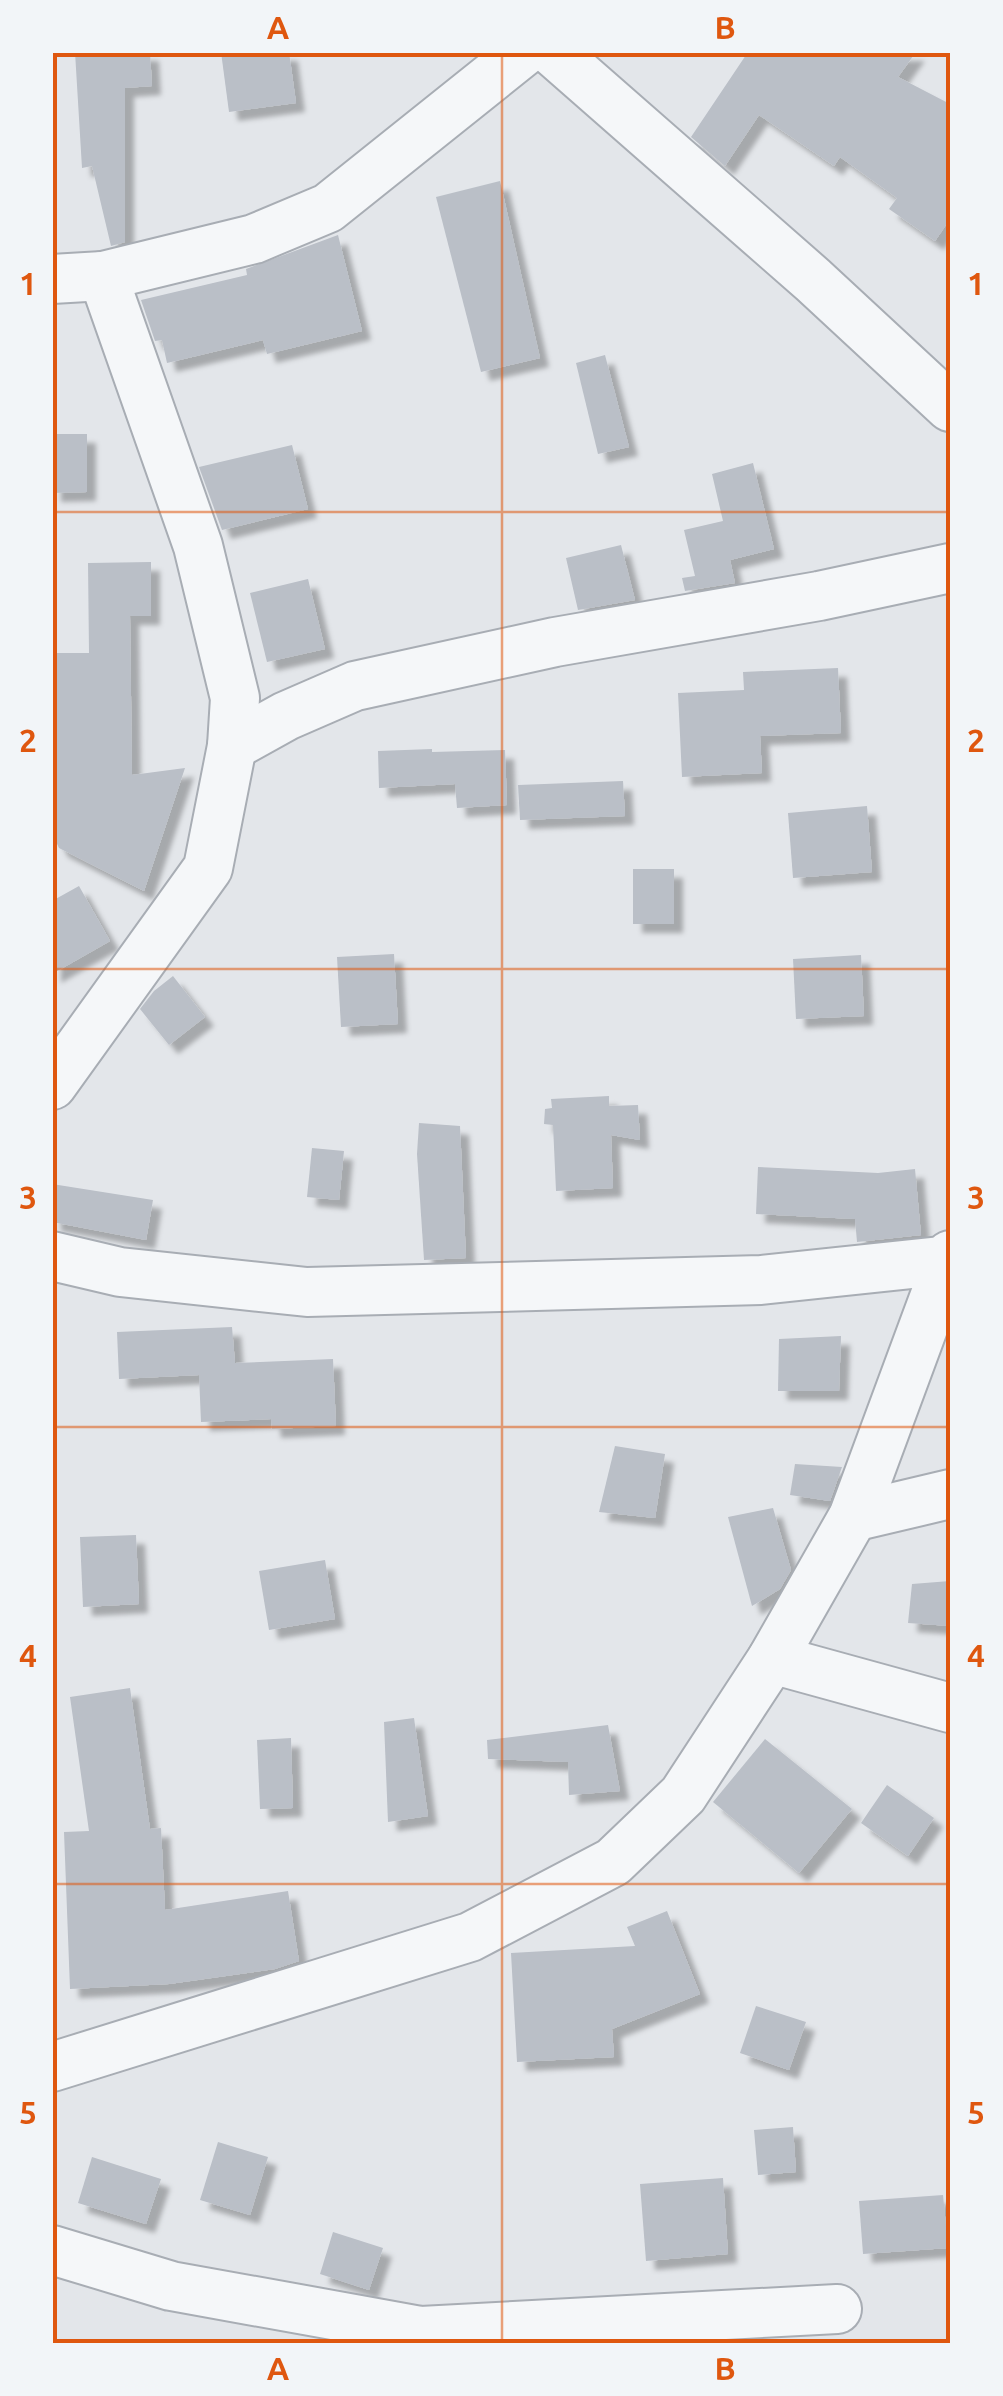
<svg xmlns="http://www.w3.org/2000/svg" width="1003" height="2396" font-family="Ubuntu,sans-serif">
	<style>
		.building { fill: #babfc7; filter: url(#shadow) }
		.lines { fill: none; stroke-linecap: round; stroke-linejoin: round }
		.street-casing { stroke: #a8adb4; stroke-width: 52 }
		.street { stroke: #f5f7f9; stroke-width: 48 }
		.grid { fill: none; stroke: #df570f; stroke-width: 2.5; stroke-opacity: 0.55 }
		.neatline { fill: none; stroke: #df570f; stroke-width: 4 }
		.grid-label { font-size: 32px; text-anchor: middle; font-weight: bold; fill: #df570f }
	</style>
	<defs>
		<filter id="shadow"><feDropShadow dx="9" dy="9" stdDeviation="2.5" flood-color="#0004"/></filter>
	</defs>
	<rect width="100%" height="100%" fill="#e3e6ea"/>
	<!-- building -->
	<g class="building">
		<path d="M75 52H150L152 86 125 88V242L111 246 92 166 82 168Z"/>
		<path d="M221 52H289L296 103 229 112Z"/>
		<path d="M748 52H916L898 77 950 104V219L935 241 889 209 897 198 840 157 834 166 759 115 725 166 691 137Z"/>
		<path d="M500 181 540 358 481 372 436 197Z"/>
		<path d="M338 235 362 331 267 354 263 340 167 363 162 340 155 341 141 300 247 275 246 269Z"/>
		<path d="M605 355 629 447 598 454 576 363Z"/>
		<path d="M52 434H87V492L52 493Z"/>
		<path d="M292 445 308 509 222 530 199 467Z"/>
		<path d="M753 463 774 549 730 560 735 583 685 591 682 578 695 576 684 530 723 521 712 474Z"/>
		<path d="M621 545 635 600 578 610 566 558Z"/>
		<path d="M151 562V616H130L132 775 185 768 144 891 59 848 52 833 53 653H89L88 563Z"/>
		<path d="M308 579 325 649 267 662 250 593Z"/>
		<path d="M838 668 841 733 760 736 762 773 682 777 678 693 744 690 743 672Z"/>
		<path d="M432 749V752L505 750 507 805 457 808 455 784 379 788 378 751Z"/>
		<path d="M623 781 625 816 520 820 518 785Z"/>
		<path d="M867 806 872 872 793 878 788 813Z"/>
		<rect x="633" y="869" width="41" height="55"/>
		<path d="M79 886 110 941 52 974V901Z"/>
		<path d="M394 954 398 1024 341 1027 337 957Z"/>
		<path d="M861 955 864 1016 796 1019 793 959Z"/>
		<path d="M173 976 205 1017 169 1045 140 1009 154 991Z"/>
		<path d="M609 1096V1106L638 1105 640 1140 611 1135 613 1188 556 1191 553 1125 544 1124 545 1109 552 1108 551 1099Z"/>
		<path d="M419 1123 460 1126 466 1258 424 1260 417 1154Z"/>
		<path d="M312 1148 344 1151 339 1200 307 1197Z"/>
		<path d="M758 1167 878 1173 915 1169 921 1235 857 1242 855 1219 756 1214Z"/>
		<path d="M52 1184 153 1200 146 1240 52 1222Z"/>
		<path d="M232 1327 235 1363 333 1359 336 1426 272 1429 271 1419 201 1422 199 1375 119 1379 117 1332Z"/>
		<path d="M841 1336 839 1391H778L779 1339Z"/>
		<path d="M615 1446 665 1454 655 1518 599 1512Z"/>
		<path d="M795 1464 842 1467 830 1501 790 1495Z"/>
		<path d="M773 1508 791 1570 780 1589 752 1606 728 1517Z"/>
		<path d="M136 1535 139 1604 83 1607 80 1537Z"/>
		<path d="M325 1560 335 1619 269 1630 259 1571Z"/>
		<path d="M950 1581V1626L908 1623 912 1584Z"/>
		<path d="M130 1688 150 1829 161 1828 165 1910 288 1891 299 1961 275 1969 169 1984 70 1989 64 1832 89 1831 70 1697Z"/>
		<path d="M414 1718 428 1816 388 1822 384 1722Z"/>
		<path d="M608 1725 620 1791 569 1795 568 1762 488 1759 487 1740Z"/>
		<path d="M291 1738 293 1808 260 1809 257 1740Z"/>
		<path d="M765 1739 852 1809 799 1873 713 1802Z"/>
		<path d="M887 1785 934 1818 908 1856 861 1823Z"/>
		<path d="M667 1911 700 1994 612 2029 614 2057 517 2062 511 1953 635 1946 627 1927Z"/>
		<path d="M756 2006 806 2022 789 2070 740 2053Z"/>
		<path d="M793 2127 796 2172 758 2175 754 2130Z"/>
		<path d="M218 2142 268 2157 250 2215 200 2200Z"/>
		<path d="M92 2157 161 2179 146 2224 78 2203Z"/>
		<path d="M723 2178 728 2254 646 2261 640 2184Z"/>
		<path d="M943 2195 948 2248 863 2254 859 2201Z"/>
		<path d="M333 2232 383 2248 369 2290 320 2274Z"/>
	</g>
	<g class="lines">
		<defs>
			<g id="street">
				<path d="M553 52 813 280 950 407"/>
				<path d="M52 279 103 276 254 239 328 208 523 52"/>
				<path d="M232 746 286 716 355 686 555 642 819 596 950 568"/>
				<path d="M52 1085 208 868 232 746 235 698 198 546 103 276"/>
				<path d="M52 1256 120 1272 307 1292 761 1280 950 1260"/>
				<path d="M853 1517 950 1494"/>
				<path d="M772 1659 950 1708"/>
				<path d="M52 2067 470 1937 613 1862 683 1795 772 1659 853 1517 950 1255"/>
				<path d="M52 2250 171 2286 421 2331 837 2309"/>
			</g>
		</defs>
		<!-- street casing -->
		<use href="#street" class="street-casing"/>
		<!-- street -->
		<use href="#street" class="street"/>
	</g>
	<!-- grid -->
	<path class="grid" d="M502 52V2344M52 512H950M52 969H950M52 1427H950M52 1884H950"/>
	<!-- border -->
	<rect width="1003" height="2396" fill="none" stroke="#f2f5f8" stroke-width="110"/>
	<rect x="55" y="55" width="893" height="2286" class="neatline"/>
	<g class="grid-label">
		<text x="278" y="39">A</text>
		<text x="725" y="39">B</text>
		<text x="28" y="295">1</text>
		<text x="976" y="295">1</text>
		<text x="28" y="752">2</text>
		<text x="976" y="752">2</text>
		<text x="28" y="1209">3</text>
		<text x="976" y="1209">3</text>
		<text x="28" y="1667">4</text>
		<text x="976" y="1667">4</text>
		<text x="28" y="2124">5</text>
		<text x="976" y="2124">5</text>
		<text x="278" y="2380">A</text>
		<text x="725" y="2380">B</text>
	</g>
</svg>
